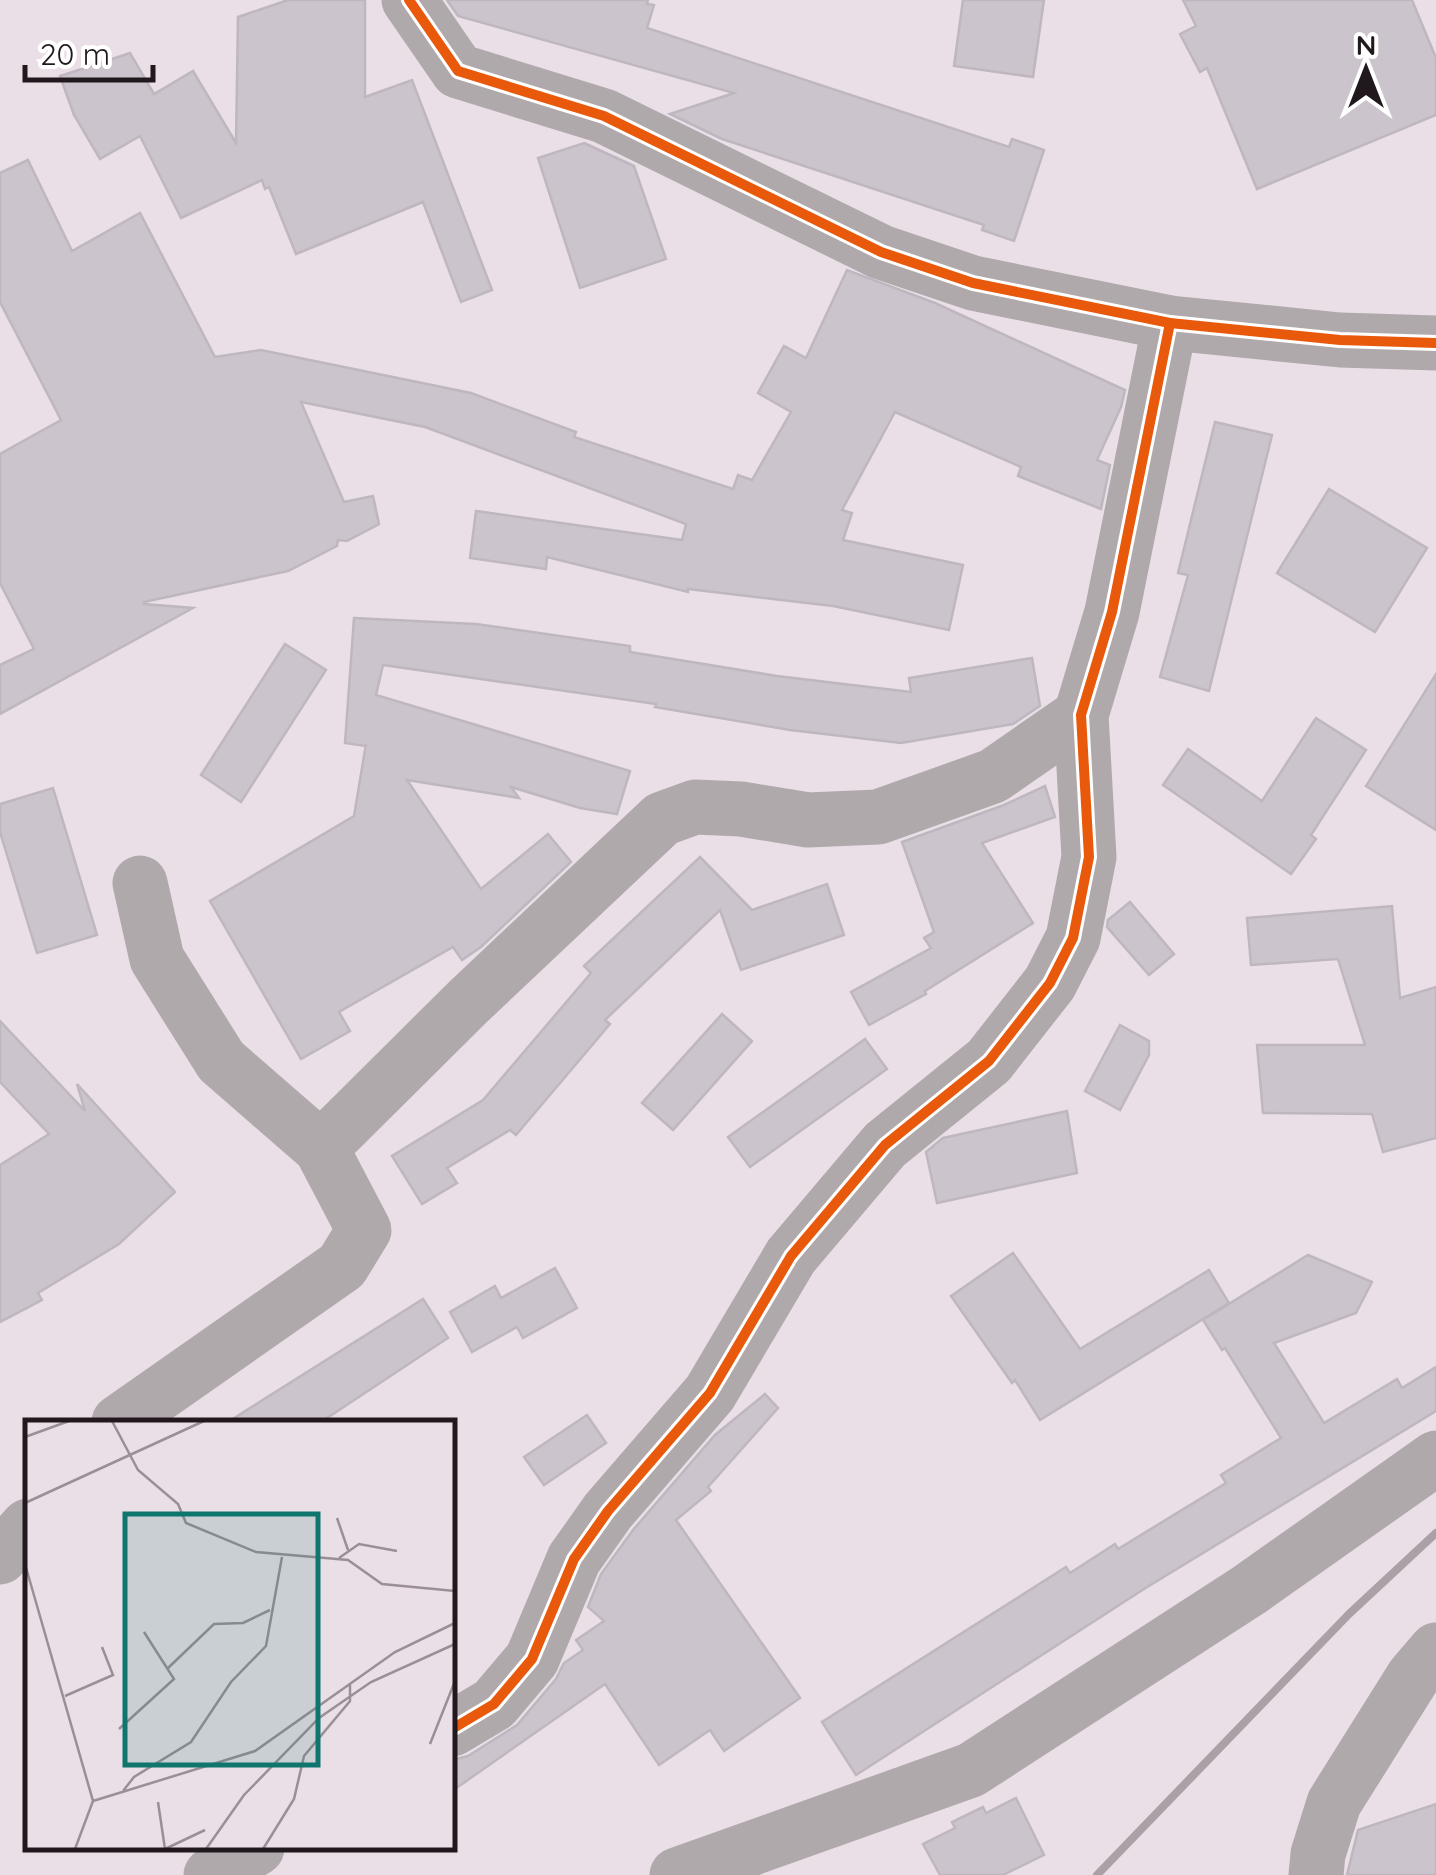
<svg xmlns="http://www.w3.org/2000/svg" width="1436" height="1875" font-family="Quicksand,sans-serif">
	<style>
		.building { fill: #ccc4cc; stroke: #bfb7bf; stroke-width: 2.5 }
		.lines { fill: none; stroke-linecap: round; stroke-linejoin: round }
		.minor { stroke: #b0a9ac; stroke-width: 55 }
		.rail { stroke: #aaa1a6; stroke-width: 8 }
		.cycleway-casing { stroke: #fff; stroke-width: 16 }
		.cycleway { stroke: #e8590c; stroke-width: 10 }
		.inset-road { fill: none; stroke: #9a8f96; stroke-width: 2.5 }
		.view { fill: #0f766e; fill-opacity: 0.15; stroke: #0f766e; stroke-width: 5 }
		.inset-edge { fill: none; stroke: #20181d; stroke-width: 5 }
	</style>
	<rect width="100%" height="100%" fill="#ebdfe7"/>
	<!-- building -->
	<g class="building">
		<path d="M288 0H365V97L412 80 492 290 461 302 423 202 296 254 269 187 265 189 262 180 181 218 140 136 100 159 74 115 60 76 130 53 154 94 193 71 236 143 238 17Z"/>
		<path d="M447 0H648L647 4 654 5 647 28 1009 147 1012 139 1044 150 1014 241 982 230 984 225 722 139 670 114 734 93 458 16Z"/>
		<path d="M963 0H1044L1033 77 954 66Z"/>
		<path d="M1183 0H1412L1436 58V115L1257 189 1207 68 1200 72 1180 34 1196 26Z"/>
		<path d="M584 143 634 166 666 259 580 288 538 158Z"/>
		<path d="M28 160 72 251 140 213 215 357 261 350 471 393 576 432 574 437 733 489 738 475 752 480 791 412 758 393 784 346 806 358 847 270 935 303 1125 390 1121 407 1097 460 1110 465 1101 509 1018 476 1021 467 895 412 842 510 852 513 843 540 963 565 949 630 833 606 688 589V592L547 557 546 569 470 558 476 511 682 540 686 524 425 427 301 402 344 502 373 496 379 524 347 541 338 540 337 546 288 571 144 602V604L193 608 0 714V665L34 649 0 583V454L61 420 0 302V173Z"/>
		<path d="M1215 422 1272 435 1209 691 1160 677 1188 575 1178 573Z"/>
		<path d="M1329 489 1427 548 1375 632 1277 573Z"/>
		<path d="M354 618 476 624 630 646V652L777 676 911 692 909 678 1032 658 1040 706 1013 724 901 743 790 730 655 707 656 704 383 665 376 695 630 771 617 814 580 808 511 787 519 798 407 780 481 889 548 834 571 862 481 947 462 960 453 947 339 1012 350 1031 301 1059 210 901 354 816 366 744 365 746 345 743Z"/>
		<path d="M285 644 326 670 241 802 201 775Z"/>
		<path d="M1436 674V830L1366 786Z"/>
		<path d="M1316 718 1366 750 1311 835 1316 839 1291 874 1163 785 1188 749 1262 801Z"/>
		<path d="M1045 786 1055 817 982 843 1033 923 925 991 926 994 869 1025 851 992 931 948 924 938 934 932 902 842 1004 805Z"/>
		<path d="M53 788 97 935 37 953 0 832V804Z"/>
		<path d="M700 857 752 910 827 884 844 935 741 970 720 910 605 1020 610 1024 516 1135 510 1130 447 1168 457 1183 422 1204 392 1156 483 1100 591 973 584 966Z"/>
		<path d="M1130 902 1174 954 1149 975 1107 927 1108 920Z"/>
		<path d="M1392 906 1400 998 1436 987V1138L1383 1152 1372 1114 1263 1113 1257 1045H1365L1338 959 1251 965 1247 918Z"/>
		<path d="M722 1014 752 1041 673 1130 642 1103Z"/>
		<path d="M0 1021 85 1111 77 1084 175 1192 119 1244 38 1293 42 1300 0 1322V1165L49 1134 0 1082Z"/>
		<path d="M1120 1025 1149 1041V1055L1120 1110 1085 1091Z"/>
		<path d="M865 1039 887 1069 750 1167 728 1137Z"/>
		<path d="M1067 1111 1077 1173 937 1203 926 1152 943 1138Z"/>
		<path d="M1013 1253 1080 1349 1209 1270 1229 1303 1040 1420 1015 1380 1012 1383 951 1296Z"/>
		<path d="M1308 1255 1372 1282 1356 1313 1274 1343 1324 1423 1397 1379 1402 1388 1436 1367V1411L1144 1589 856 1775 822 1722 1066 1567 1070 1573 1115 1544 1118 1549 1226 1483 1221 1475 1281 1438 1225 1348 1222 1350 1203 1320Z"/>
		<path d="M555 1268 577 1308 523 1338 517 1327 472 1352 450 1312 495 1286 501 1298Z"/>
		<path d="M423 1299 448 1338 321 1422H228Z"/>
		<path d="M765 1394 778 1408 708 1487 711 1491 676 1520 800 1698 724 1751 710 1730 659 1765 605 1684 452 1791V1760L468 1756 517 1725 556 1679 564 1663 583 1650 576 1640 604 1621 588 1607 601 1574 633 1530 715 1435Z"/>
		<path d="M587 1415 606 1443 544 1485 524 1457Z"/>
		<path d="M1016 1798 1044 1855 1003 1875H940L923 1844 955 1828 952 1822 983 1807 986 1813Z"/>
		<path d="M1436 1804V1875H1347L1358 1830Z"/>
	</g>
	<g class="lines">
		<!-- minor -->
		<g class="minor">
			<path d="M409 0 458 71 604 116 881 252 973 283 1170 323 1340 340 1436 343"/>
			<path d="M321 1148 468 1002 662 819 695 807 741 809 808 820 878 817 993 776 1081 715"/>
			<path d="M119 1422 342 1266 364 1230 321 1148 221 1061 157 959 140 883"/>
			<path d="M0 1557 28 1526"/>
			<path d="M452 1729 494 1704 532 1659 574 1559 608 1511 710 1393 791 1256 885 1145 989 1061 1050 983 1073 938 1089 857 1081 715 1112 612 1170 323"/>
			<path d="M211 1875 257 1848"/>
			<path d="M677 1875 971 1770 1249 1590 1436 1458"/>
			<path d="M1316 1875 1318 1854 1334 1803 1413 1677 1436 1650"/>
		</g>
		<!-- rail -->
		<path class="rail" d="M1097 1875 1349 1614 1436 1533"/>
		<defs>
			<g id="cycleway">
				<path d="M409 0 458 71 604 116 881 252 973 283 1170 323 1340 340 1436 343"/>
				<path d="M452 1729 494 1704 532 1659 574 1559 608 1511 710 1393 791 1256 885 1145 989 1061 1050 983 1073 938 1089 857 1081 715 1112 612 1170 323"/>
			</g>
		</defs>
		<!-- cycleway casing -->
		<use href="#cycleway" class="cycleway-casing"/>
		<!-- cycleway -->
		<use href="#cycleway" class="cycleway"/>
	</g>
	<!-- overview -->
	<g transform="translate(25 1420)">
		<rect width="430" height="430" fill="#ebdfe7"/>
		<path class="inset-road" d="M87 1 113 50 153 84 161 103 231 132 323 140 357 164 430 171M0 17 44 1M0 83 179 1M312 98 323 130M314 138 334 124 372 131M0 144 68 381 50 429M143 248 189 204 218 203 245 190M40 276 88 255 77 227M94 309 149 259 119 212M405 324 430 261M98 371 109 357 166 322 206 262 241 226 257 137M68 381 230 331 370 232 430 203M133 382 140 429M140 429 180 410M181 429 219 375 294 298 346 262 430 224M238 429 269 379 279 336 325 281V265"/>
		<path class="view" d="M100 94H293V345H100Z"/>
		<rect width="430" height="430" class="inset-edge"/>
	</g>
	<!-- north arrow -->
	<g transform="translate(1366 70)" stroke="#ffffff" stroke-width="8" paint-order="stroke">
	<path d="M0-8L18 38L0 25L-18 38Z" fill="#20181d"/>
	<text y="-15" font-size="28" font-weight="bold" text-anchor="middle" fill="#20181d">N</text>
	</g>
	<!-- scale -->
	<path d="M25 65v15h128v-15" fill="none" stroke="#20181d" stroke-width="5"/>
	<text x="40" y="65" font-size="30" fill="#20181d" stroke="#ffffff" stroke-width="8" paint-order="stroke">20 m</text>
</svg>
